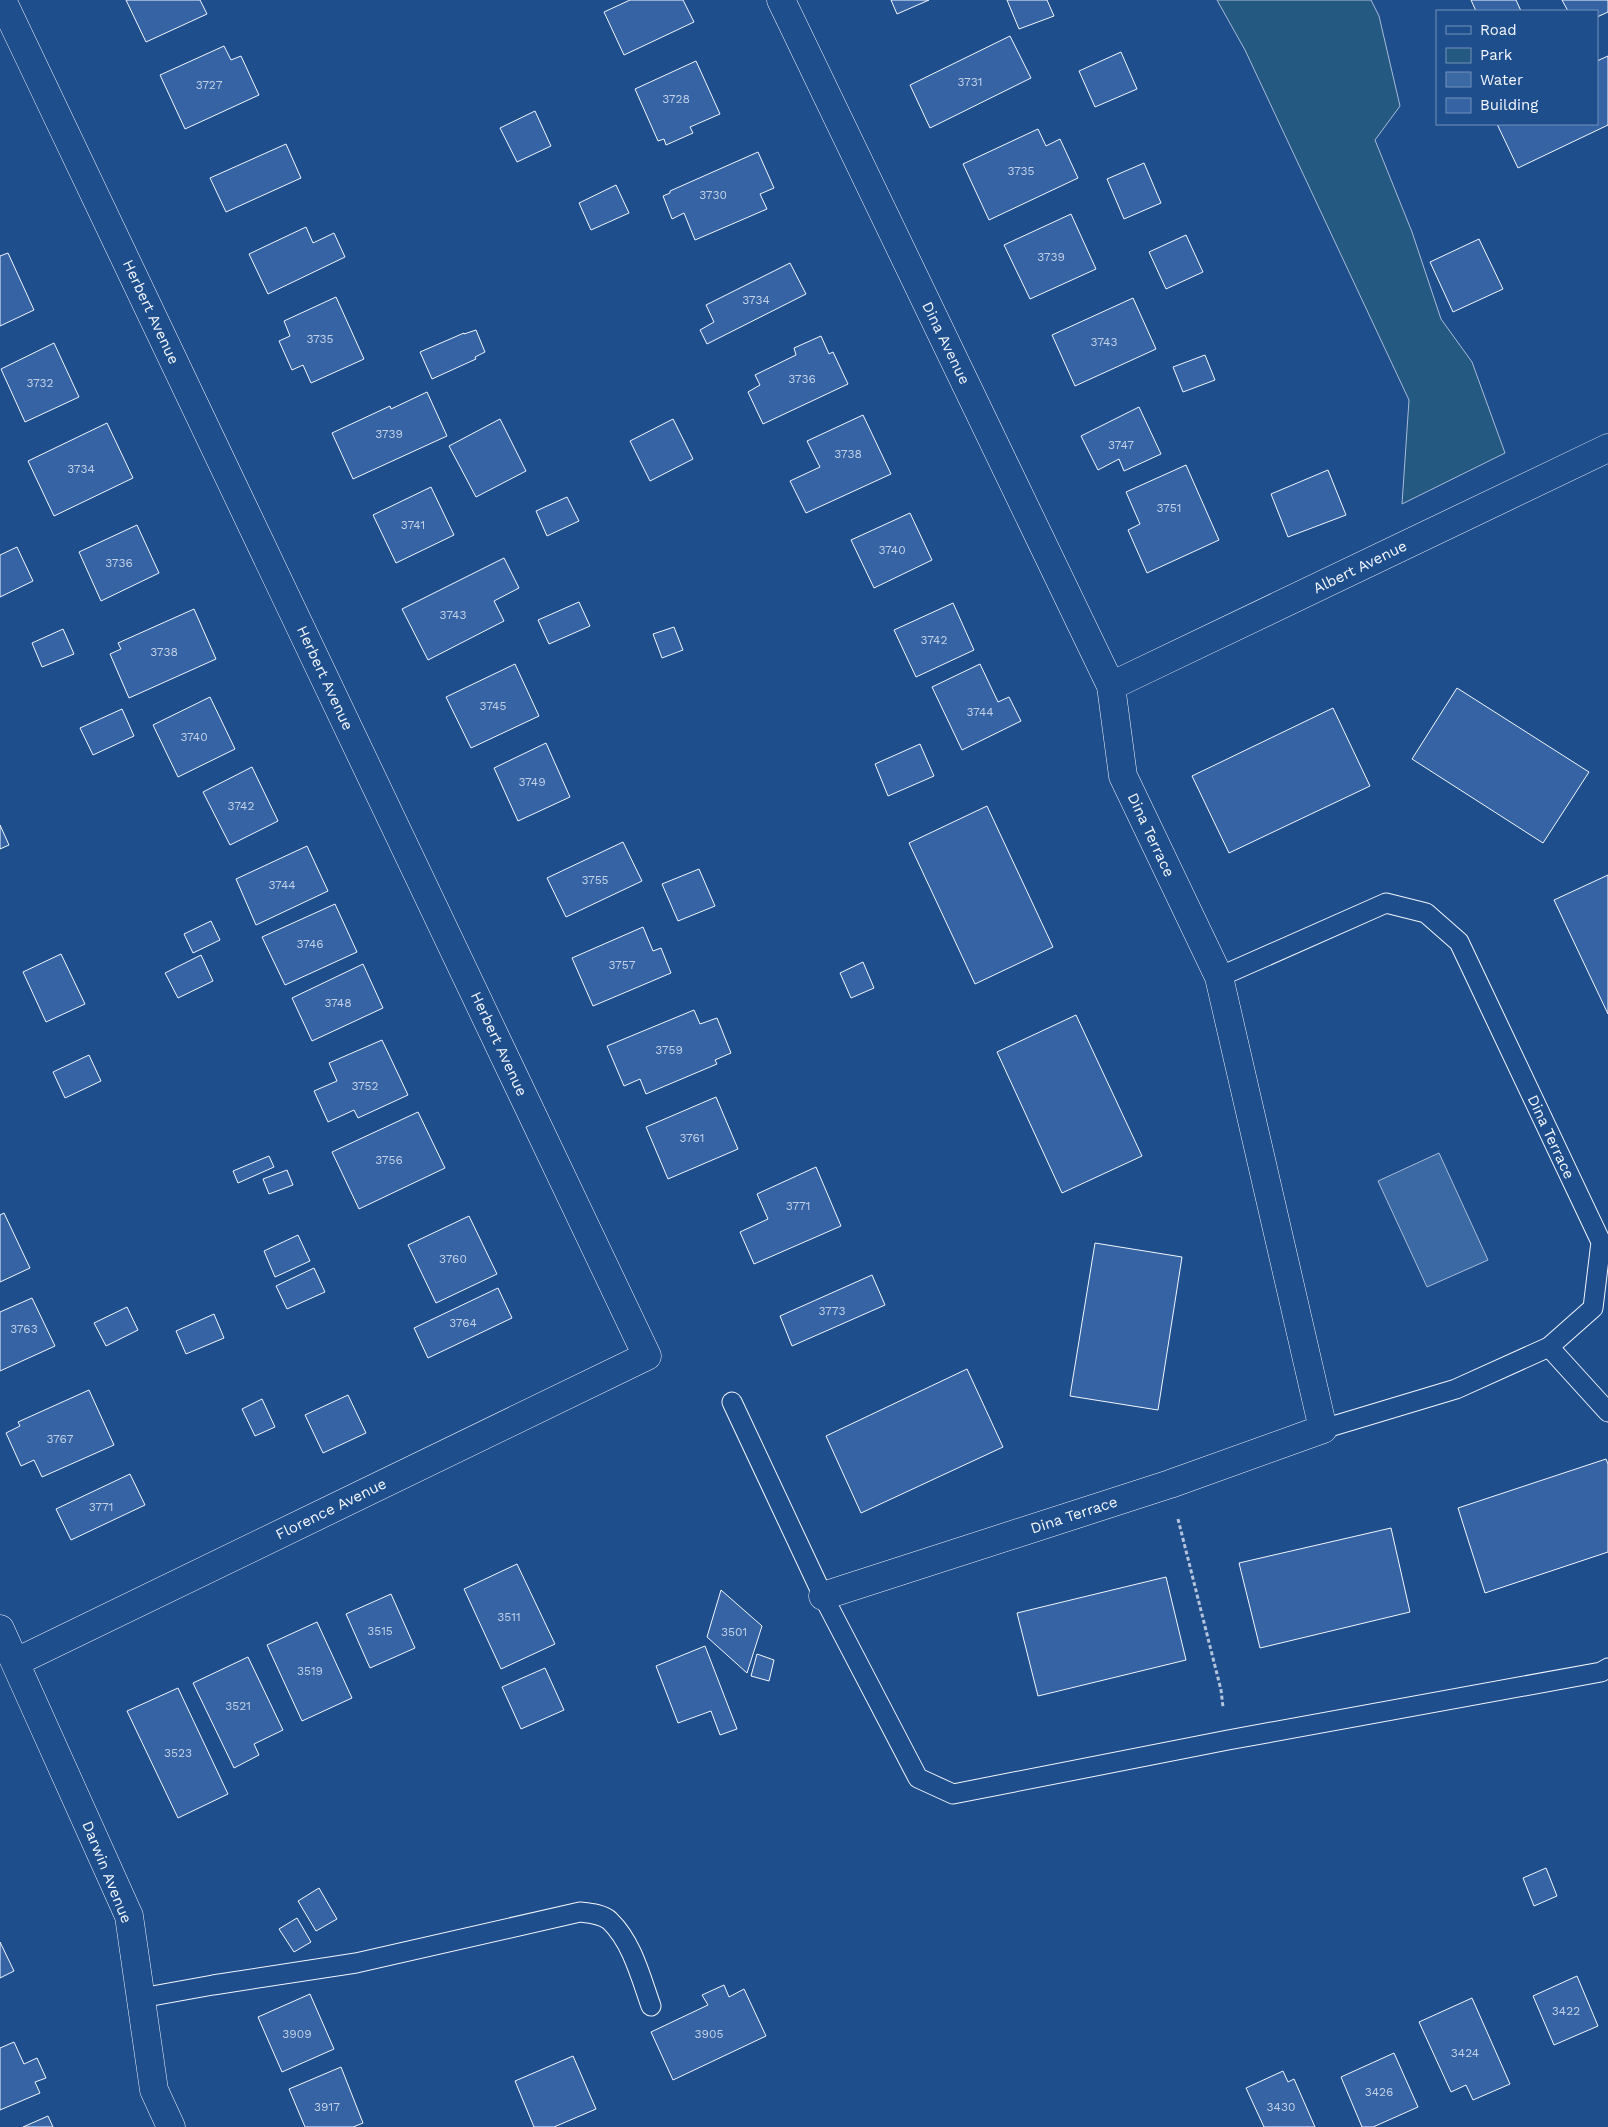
<svg xmlns="http://www.w3.org/2000/svg" width="1608" height="2127" font-family="'Work Sans',sans-serif">
	<style>
		.green { fill: #245a82; stroke: #a8bbd7 }
		.water { fill: #3b69a3; stroke: #a8bbd7 }
		.building { fill: #3563a3; stroke: #f2f6ff }
		.lines { fill: none; stroke-linecap: round; stroke-linejoin: round }
		.lane-casing { stroke: #f2f6ff; stroke-width: 21 }
		.street-casing { stroke: #f2f6ff; stroke-width: 29 }
		.path { stroke: #b3c4dc; stroke-width: 3; stroke-dasharray: 4 2.5; stroke-linecap: butt }
		.lane { stroke: #1f4e8c; stroke-width: 19 }
		.street { stroke: #1f4e8c; stroke-width: 28 }
		.labels { text-anchor: middle; stroke-width: 4; stroke-linejoin: round; paint-order: stroke }
		.number-label { font-size: 12px; fill: #c3d1e8 }
		.street-label { font-size: 15px; fill: #f2f6ff; stroke: #1f4e8c }
	</style>
	<rect width="100%" height="100%" fill="#1f4e8c"/>
	<!-- green -->
	<path class="green" d="M1217 0H1371L1379 16 1400 106 1375 140 1412 232 1441 319 1472 362 1505 453 1402 504 1409 400 1245 50Z"/>
	<!-- water -->
	<path class="water" d="M1439 1153 1488 1260 1427 1287 1378 1181Z"/>
	<!-- building -->
	<g class="building">
		<path d="M126 0H200L207 14 146 42Z"/>
		<path d="M630 0H683L694 22 624 55 604 12Z"/>
		<path d="M891 0H929L897 14Z"/>
		<path d="M1007 0H1047L1054 16 1019 29Z"/>
		<path d="M1471 0H1516L1521 11H1476Z"/>
		<path d="M1562 0H1608V12L1597 17V11H1568Z"/>
		<path d="M1010 36 1031 78 930 128 910 85Z"/>
		<path d="M224 46 231 60 241 56 259 95 185 129 160 75Z"/>
		<path d="M1121 52 1137 89 1095 107 1079 71Z"/>
		<path d="M1608 56V125L1518 168 1497 124H1597V61Z"/>
		<path d="M696 61 720 114 690 127 693 133 666 145 664 139 658 141 635 89Z"/>
		<path d="M535 111 551 146 517 162 500 128Z"/>
		<path d="M1038 129 1046 146 1060 139 1078 178 989 220 963 164Z"/>
		<path d="M286 144 301 178 226 212 210 178Z"/>
		<path d="M758 152 774 188 760 194 767 209 695 240 684 213 672 219 663 196 670 193V191Z"/>
		<path d="M1144 163 1161 203 1124 219 1107 179Z"/>
		<path d="M616 185 629 213 591 230 579 203Z"/>
		<path d="M1071 214 1096 269 1030 299 1004 245Z"/>
		<path d="M306 227 313 243 334 233 345 257 268 294 249 254Z"/>
		<path d="M1186 235 1203 272 1166 289 1149 252Z"/>
		<path d="M1479 239 1503 289 1453 312 1430 262Z"/>
		<path d="M8 253 34 310 0 326V256Z"/>
		<path d="M790 263 806 294 707 344 700 330 714 322 706 305Z"/>
		<path d="M336 297 364 359 311 383 303 365 292 370 279 341 290 336 284 321Z"/>
		<path d="M1133 298 1156 349 1075 386 1052 335Z"/>
		<path d="M476 330 485 352 475 357 476 359 432 379 420 352 464 333V334Z"/>
		<path d="M821 336 829 354 833 352 848 384 763 424 748 392 760 385 755 375 796 355 794 348Z"/>
		<path d="M54 343 79 397 25 422 1 369Z"/>
		<path d="M1205 355 1215 380 1183 392 1173 367Z"/>
		<path d="M427 392 447 436 353 479 332 433 390 406 391 409Z"/>
		<path d="M1139 407 1161 454 1124 471 1119 459 1098 470 1081 436Z"/>
		<path d="M863 415 891 474 806 513 790 481 820 467 807 441Z"/>
		<path d="M500 419 526 471 476 497 449 446Z"/>
		<path d="M673 419 693 459 650 481 630 441Z"/>
		<path d="M107 423 133 478 54 516 28 461Z"/>
		<path d="M1186 465 1219 540 1147 573 1128 530 1140 524 1126 492Z"/>
		<path d="M1328 470 1346 515 1288 537 1271 494Z"/>
		<path d="M431 487 454 535 396 563 373 515Z"/>
		<path d="M567 497 579 521 547 536 536 511Z"/>
		<path d="M910 513 932 560 874 588 851 540Z"/>
		<path d="M137 525 159 573 101 601 79 552Z"/>
		<path d="M17 547 33 581 0 597V555Z"/>
		<path d="M504 558 519 588 494 601 504 621 428 660 402 609Z"/>
		<path d="M579 602 590 626 549 644 538 620Z"/>
		<path d="M953 603 974 650 916 677 894 630Z"/>
		<path d="M194 609 216 659 129 698 110 654 121 649 118 643Z"/>
		<path d="M674 627 683 650 662 658 653 634Z"/>
		<path d="M63 629 74 654 42 667 32 643Z"/>
		<path d="M515 664 539 716 471 748 446 697Z"/>
		<path d="M980 664 998 702 1009 697 1021 721 962 750 932 687Z"/>
		<path d="M1457 688 1589 772 1543 843 1412 759Z"/>
		<path d="M210 697 235 749 178 777 153 725Z"/>
		<path d="M1333 708 1370 786 1229 853 1192 776Z"/>
		<path d="M122 709 134 736 93 755 80 728Z"/>
		<path d="M546 743 570 797 518 821 494 768Z"/>
		<path d="M920 744 934 776 888 796 875 764Z"/>
		<path d="M252 767 278 821 230 845 203 792Z"/>
		<path d="M987 806 1053 947 975 984 909 843Z"/>
		<path d="M0 825 9 845 0 849Z"/>
		<path d="M623 842 642 881 566 917 547 878Z"/>
		<path d="M307 846 328 891 256 925 236 879Z"/>
		<path d="M699 869 715 906 678 921 662 884Z"/>
		<path d="M1608 875V1014L1554 900Z"/>
		<path d="M335 904 357 952 285 985 262 937Z"/>
		<path d="M211 921 220 940 193 953 184 934Z"/>
		<path d="M643 927 653 951 661 948 671 973 593 1006 572 958Z"/>
		<path d="M61 954 85 1004 46 1022 23 972Z"/>
		<path d="M201 955 213 981 178 998 165 973Z"/>
		<path d="M863 962 874 988 851 998 840 973Z"/>
		<path d="M363 964 383 1008 312 1041 292 998Z"/>
		<path d="M694 1010 700 1024 717 1018 731 1053 715 1060 717 1064 646 1094 640 1079 624 1086 607 1046Z"/>
		<path d="M1076 1015 1142 1156 1062 1193 997 1052Z"/>
		<path d="M382 1040 408 1095 358 1118 354 1110 328 1122 314 1091 337 1081 329 1063Z"/>
		<path d="M89 1055 101 1081 65 1098 53 1072Z"/>
		<path d="M716 1097 738 1149 668 1179 646 1127Z"/>
		<path d="M418 1112 445 1168 359 1209 332 1152Z"/>
		<path d="M269 1156 274 1167 238 1183 233 1171Z"/>
		<path d="M816 1167 841 1226 754 1264 740 1232 768 1219 757 1194Z"/>
		<path d="M287 1170 293 1185 269 1194 263 1179Z"/>
		<path d="M4 1213 30 1268 0 1282V1215Z"/>
		<path d="M469 1216 497 1274 436 1303 408 1245Z"/>
		<path d="M298 1235 310 1261 275 1277 264 1251Z"/>
		<path d="M1095 1243 1182 1257 1158 1410 1070 1396Z"/>
		<path d="M314 1268 325 1292 287 1309 276 1286Z"/>
		<path d="M872 1275 885 1305 792 1346 780 1316Z"/>
		<path d="M498 1288 512 1318 428 1358 414 1328Z"/>
		<path d="M32 1298 55 1346 0 1371V1312Z"/>
		<path d="M127 1307 138 1330 106 1346 94 1323Z"/>
		<path d="M214 1314 224 1338 186 1354 176 1331Z"/>
		<path d="M967 1369 1003 1447 861 1513 826 1436Z"/>
		<path d="M89 1390 114 1445 42 1477 34 1460 21 1466 6 1433 20 1426 18 1422Z"/>
		<path d="M348 1395 366 1433 323 1453 305 1415Z"/>
		<path d="M262 1399 275 1427 255 1436 242 1409Z"/>
		<path d="M1606 1459 1608 1464V1552L1485 1593 1458 1508Z"/>
		<path d="M130 1474 145 1505 71 1540 56 1509Z"/>
		<path d="M1391 1528 1410 1612 1260 1648 1239 1563Z"/>
		<path d="M517 1564 555 1644 501 1669 464 1589Z"/>
		<path d="M1166 1577 1186 1660 1038 1696 1017 1613Z"/>
		<path d="M721 1590 762 1626 747 1673 707 1637Z"/>
		<path d="M391 1594 415 1648 370 1668 346 1614Z"/>
		<path d="M317 1622 352 1698 302 1721 267 1645Z"/>
		<path d="M705 1646 737 1729 720 1735 711 1711 678 1723 656 1666Z"/>
		<path d="M757 1654 774 1660 769 1681 751 1676Z"/>
		<path d="M248 1657 283 1730 254 1744 259 1755 234 1768 193 1683Z"/>
		<path d="M545 1668 564 1710 521 1729 502 1687Z"/>
		<path d="M178 1688 228 1794 178 1818 127 1711Z"/>
		<path d="M1546 1868 1557 1896 1534 1906 1523 1878Z"/>
		<path d="M319 1888 337 1919 316 1931 298 1901Z"/>
		<path d="M297 1918 311 1942 294 1952 279 1929Z"/>
		<path d="M0 1942 14 1971 0 1978Z"/>
		<path d="M1577 1976 1598 2026 1554 2045 1533 1996Z"/>
		<path d="M724 1985 729 1997 744 1989 766 2036 673 2080 651 2032 708 2005 702 1995Z"/>
		<path d="M310 1994 334 2049 282 2072 258 2017Z"/>
		<path d="M1472 1998 1510 2084 1473 2100 1466 2085 1451 2092 1419 2022Z"/>
		<path d="M14 2042 24 2064 37 2058 46 2078 35 2082 40 2093 0 2110V2048Z"/>
		<path d="M1394 2053 1418 2107 1373 2127H1362L1341 2077Z"/>
		<path d="M573 2056 596 2109 554 2127H534L515 2081Z"/>
		<path d="M341 2067 363 2123 353 2127H305L289 2089Z"/>
		<path d="M1283 2071 1288 2082 1294 2079 1315 2127H1264L1246 2088Z"/>
		<path d="M48 2116 53 2127H23Z"/>
	</g>
	<g class="lines">
		<defs>
			<g id="lane">
				<path d="M1219 977 1386 903 1426 913 1459 942 1601 1242 1593 1308 1549 1347 1456 1389 1323 1429"/>
				<path d="M1549 1347 1608 1412"/>
				<path d="M732 1402 823 1596 918 1778 953 1794 1228 1740 1601 1672 1608 1668"/>
				<path d="M141 1998 213 1985 356 1963 580 1912C589 1913 603 1914 610 1921 632 1942 641 1978 651 2006"/>
			</g>
			<g id="street">
				<path d="M2 0 647 1356 16 1662"/>
				<path d="M781 0 1111 686 1123 776 1219 977 1323 1429 1170 1484 823 1596"/>
				<path d="M1111 686 1608 448"/>
				<path d="M0 1629 129 1916 154 2090 171 2127"/>
			</g>
		</defs>
		<!-- lane casing -->
		<use href="#lane" class="lane-casing"/>
		<!-- street casing -->
		<use href="#street" class="street-casing"/>
		<!-- path -->
		<path class="path" d="M1178 1519 1221 1690 1223 1707"/>
		<!-- lane -->
		<use href="#lane" class="lane"/>
		<!-- street -->
		<use href="#street" class="street"/>
	</g>
	<g class="labels">
		<!-- number labels -->
		<g class="number-label">
			<text x="970" y="86">3731</text>
			<text x="209" y="89">3727</text>
			<text x="676" y="103">3728</text>
			<text x="1021" y="175">3735</text>
			<text x="713" y="199">3730</text>
			<text x="1051" y="261">3739</text>
			<text x="756" y="304">3734</text>
			<text x="320" y="343">3735</text>
			<text x="1104" y="346">3743</text>
			<text x="802" y="383">3736</text>
			<text x="40" y="387">3732</text>
			<text x="389" y="438">3739</text>
			<text x="1121" y="449">3747</text>
			<text x="848" y="458">3738</text>
			<text x="81" y="473">3734</text>
			<text x="1169" y="512">3751</text>
			<text x="413" y="529">3741</text>
			<text x="892" y="554">3740</text>
			<text x="119" y="567">3736</text>
			<text x="453" y="619">3743</text>
			<text x="934" y="644">3742</text>
			<text x="164" y="656">3738</text>
			<text x="493" y="710">3745</text>
			<text x="980" y="716">3744</text>
			<text x="194" y="741">3740</text>
			<text x="532" y="786">3749</text>
			<text x="241" y="810">3742</text>
			<text x="595" y="884">3755</text>
			<text x="282" y="889">3744</text>
			<text x="310" y="948">3746</text>
			<text x="622" y="969">3757</text>
			<text x="338" y="1007">3748</text>
			<text x="669" y="1054">3759</text>
			<text x="365" y="1090">3752</text>
			<text x="692" y="1142">3761</text>
			<text x="389" y="1164">3756</text>
			<text x="798" y="1210">3771</text>
			<text x="453" y="1263">3760</text>
			<text x="832" y="1315">3773</text>
			<text x="463" y="1327">3764</text>
			<text x="24" y="1333">3763</text>
			<text x="60" y="1443">3767</text>
			<text x="101" y="1511">3771</text>
			<text x="509" y="1621">3511</text>
			<text x="380" y="1635">3515</text>
			<text x="734" y="1636">3501</text>
			<text x="310" y="1675">3519</text>
			<text x="238" y="1710">3521</text>
			<text x="178" y="1757">3523</text>
			<text x="1566" y="2015">3422</text>
			<text x="297" y="2038">3909</text>
			<text x="709" y="2038">3905</text>
			<text x="1465" y="2057">3424</text>
			<text x="1379" y="2096">3426</text>
			<text x="327" y="2111">3917</text>
			<text x="1281" y="2111">3430</text>
		</g>
		<!-- street labels -->
		<g class="street-label">
			<text transform="translate(151 312) rotate(65)" y="5">Herbert Avenue</text>
			<text transform="translate(946 343) rotate(64)" y="5">Dina Avenue</text>
			<text transform="translate(1360 567) rotate(-26)" y="5">Albert Avenue</text>
			<text transform="translate(325 678) rotate(65)" y="5">Herbert Avenue</text>
			<text transform="translate(1151 835) rotate(65)" y="5">Dina Terrace</text>
			<text transform="translate(499 1044) rotate(65)" y="5">Herbert Avenue</text>
			<text transform="translate(1551 1137) rotate(65)" y="5">Dina Terrace</text>
			<text transform="translate(331 1509) rotate(-26)" y="5">Florence Avenue</text>
			<text transform="translate(1074 1515) rotate(-18)" y="5">Dina Terrace</text>
			<text transform="translate(107 1872) rotate(68)" y="5">Darwin Avenue</text>
		</g>
	</g>
	<!-- legend -->
	<rect x="1436" y="10" width="162" height="115" fill="#1f4e8c" stroke="#7391ba"/>
	<rect x="1446" y="26" width="25" height="8" fill="#1f4e8c" stroke="#7391ba"/>
	<text x="1480" y="35" font-size="15" fill="#f2f6ff">Road</text>
	<rect x="1446" y="48" width="25" height="15" fill="#245a82" stroke="#7391ba"/>
	<text x="1480" y="60" font-size="15" fill="#f2f6ff">Park</text>
	<rect x="1446" y="72" width="25" height="15" fill="#3b69a3" stroke="#7391ba"/>
	<text x="1480" y="85" font-size="15" fill="#f2f6ff">Water</text>
	<rect x="1446" y="98" width="25" height="15" fill="#3563a3" stroke="#7391ba"/>
	<text x="1480" y="110" font-size="15" fill="#f2f6ff">Building</text>
</svg>
